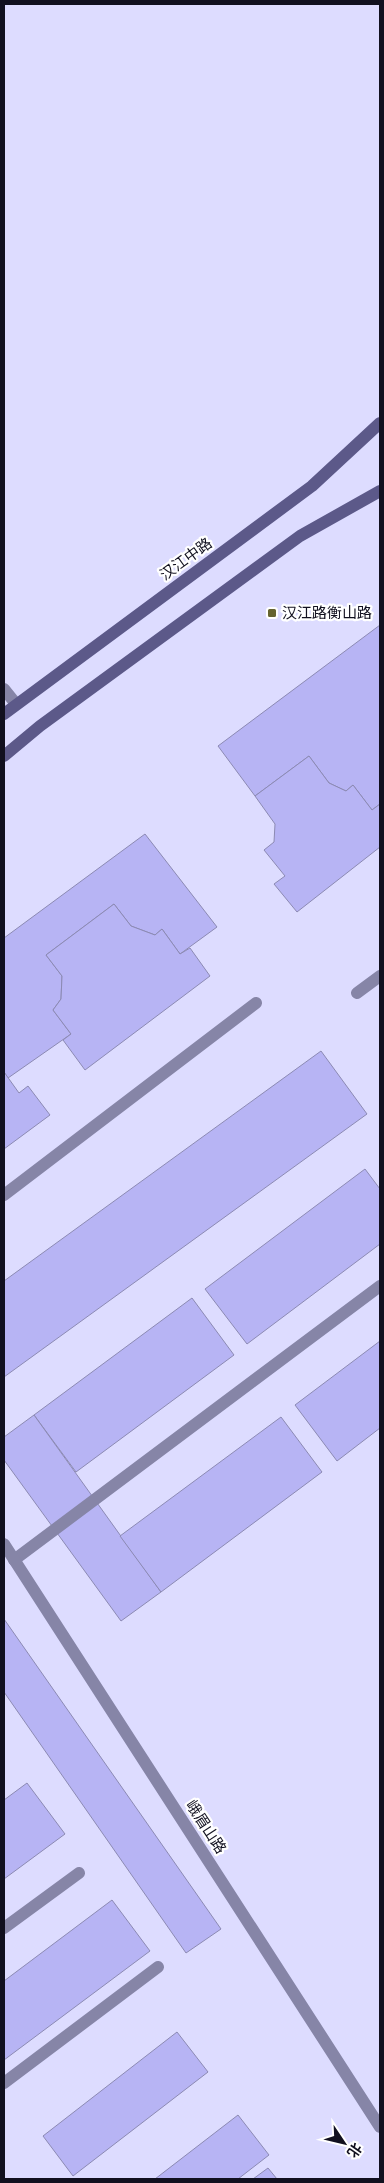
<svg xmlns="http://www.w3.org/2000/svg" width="384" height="2183" font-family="'Asap Condensed','Noto Sans SC',sans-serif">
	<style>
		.building { fill: #b7b4f4; stroke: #8c8ab3 }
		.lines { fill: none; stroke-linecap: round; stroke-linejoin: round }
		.service { stroke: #8685a7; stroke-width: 12 }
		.minor { stroke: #8685a7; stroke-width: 12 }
		.secondary { stroke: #5c5989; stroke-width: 12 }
		.poi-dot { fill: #656330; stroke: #fff; stroke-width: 2 }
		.labels { text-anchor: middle; stroke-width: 4.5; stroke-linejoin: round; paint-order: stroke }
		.street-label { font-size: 15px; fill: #11101f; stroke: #fff }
		.poi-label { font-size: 15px; fill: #11101f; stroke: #fff; text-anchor: start }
	</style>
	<rect width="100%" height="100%" fill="#dddcff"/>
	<!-- building -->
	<g class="building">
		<path d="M380 625V804L372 810 353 785 346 791 329 783 309 756 255 796 218 746Z"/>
		<path d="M309 756 329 783 346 791 353 785 372 810 380 804V847L297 912 274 884 285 876 264 850 274 842 275 824 255 796Z"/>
		<path d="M145 834 217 927 180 954 162 929 155 935 131 926 114 904 46 955 62 976 61 999 53 1010 71 1034 8 1078 4 1072V938Z"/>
		<path d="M114 904 131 926 155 935 162 929 180 954 190 948 210 976 85 1070 63 1040 71 1034 53 1010 61 999 62 976 46 955Z"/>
		<path d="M321 1051 367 1114 4 1377V1281Z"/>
		<path d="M4 1072 19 1093 28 1086 50 1115 4 1149Z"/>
		<path d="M365 1169 380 1189V1244L247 1344 205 1289Z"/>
		<path d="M192 1298 234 1355 76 1472 34 1415Z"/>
		<path d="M380 1341V1428L337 1461 295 1405Z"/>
		<path d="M34 1415 161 1592 121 1621 4 1460V1437Z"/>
		<path d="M281 1417 322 1472 161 1592 120 1536Z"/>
		<path d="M4 1619 221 1929 186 1953 4 1692Z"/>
		<path d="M27 1783 65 1834 4 1879V1800Z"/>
		<path d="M112 1900 150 1951 4 2060V1981Z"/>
		<path d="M177 2032 208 2072 73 2176 43 2136Z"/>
		<path d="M238 2115 269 2155 238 2179H155Z"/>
		<path d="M268 2168 277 2179H253Z"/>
	</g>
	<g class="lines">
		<!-- service -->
		<g class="service">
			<path d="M357 993 380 976"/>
			<path d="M4 1195 256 1003"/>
			<path d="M14 1560 380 1286"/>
			<path d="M4 1928 79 1873"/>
			<path d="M4 2083 158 1967"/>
		</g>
		<!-- minor -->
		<g class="minor">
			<path d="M4 689 16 704"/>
			<path d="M4 1544 380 2127"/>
		</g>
		<!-- secondary -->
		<g class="secondary">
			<path d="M4 714 312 486 380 423"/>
			<path d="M4 756 40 726 300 536 380 491"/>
		</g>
	</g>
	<!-- markers -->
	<rect class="poi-dot" x="267" y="608" width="10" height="10" rx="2.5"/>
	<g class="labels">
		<!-- street labels -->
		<g class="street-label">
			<text transform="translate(186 559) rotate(-36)" y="5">汉江中路</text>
			<text transform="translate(206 1827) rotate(57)" y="5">峨眉山路</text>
		</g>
		<!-- poi labels -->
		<g class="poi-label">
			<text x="282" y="618">汉江路衡山路</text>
		</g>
	</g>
	<!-- border -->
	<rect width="384" height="2183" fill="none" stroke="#11101f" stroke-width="10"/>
	<!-- north arrow -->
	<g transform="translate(344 2143) rotate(125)" stroke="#ffffff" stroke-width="4" paint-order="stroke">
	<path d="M0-4L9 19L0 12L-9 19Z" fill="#11101f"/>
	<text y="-8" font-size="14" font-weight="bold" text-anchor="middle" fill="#11101f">北</text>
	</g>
</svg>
